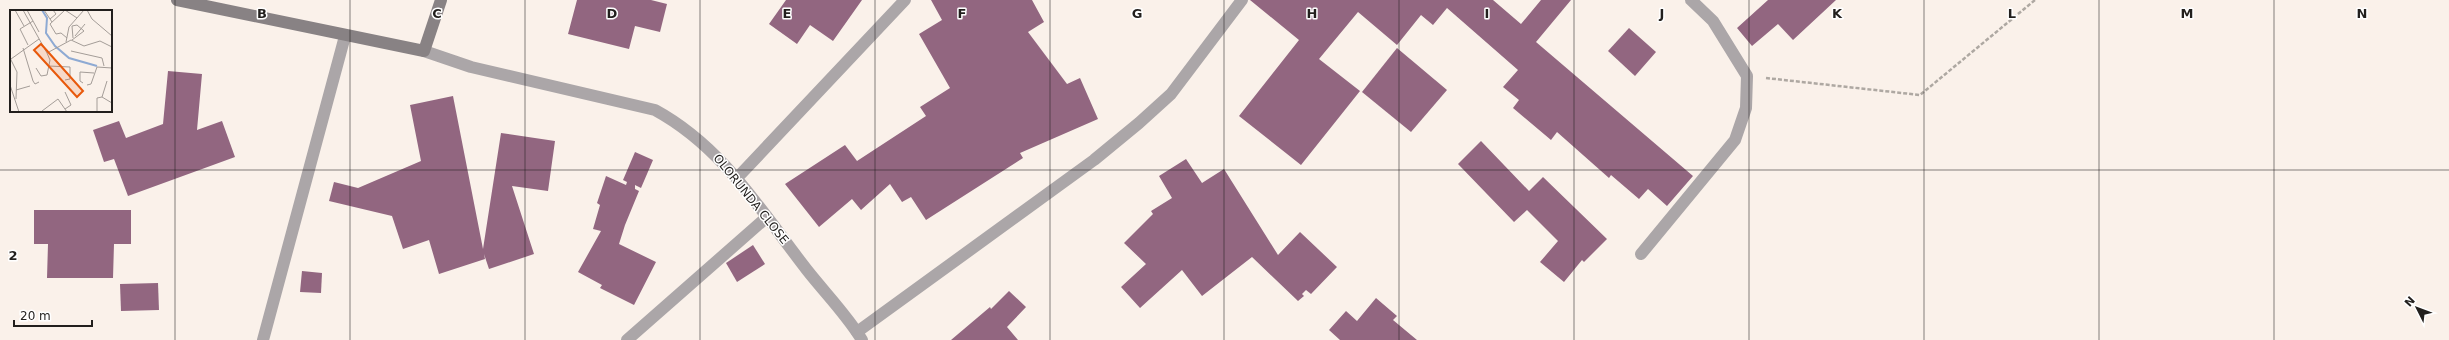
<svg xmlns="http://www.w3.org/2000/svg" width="2449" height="340" font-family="'DejaVu Sans',sans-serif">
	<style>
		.building { fill: #926680 }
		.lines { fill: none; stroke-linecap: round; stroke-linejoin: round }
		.path { stroke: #aea8a2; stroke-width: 2.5; stroke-dasharray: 4 2; stroke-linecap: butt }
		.street { stroke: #aba6a8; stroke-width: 12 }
		.secondary { stroke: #888284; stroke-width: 12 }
		.grid { fill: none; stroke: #221f1d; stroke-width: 1; stroke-opacity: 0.55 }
		.labels { text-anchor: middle; stroke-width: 3; stroke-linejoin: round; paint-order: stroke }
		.street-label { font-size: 12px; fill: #221f1d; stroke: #fff }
		.inset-river { fill: none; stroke: #8eaad3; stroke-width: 2 }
		.inset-road { fill: none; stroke: #a49d98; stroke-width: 1 }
		.view { fill: #e8590c; fill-opacity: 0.15; stroke: #e8590c; stroke-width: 2 }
		.inset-edge { fill: none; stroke: #221f1d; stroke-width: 2 }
		.grid-label { font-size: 13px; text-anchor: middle; font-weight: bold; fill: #221f1d; stroke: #fff; stroke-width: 3; stroke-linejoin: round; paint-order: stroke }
	</style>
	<rect width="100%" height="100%" fill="#faf1ea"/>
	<!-- building -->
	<g class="building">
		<path d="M577 0H651L667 4 660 32 635 26 629 49 568 34Z"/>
		<path d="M786 0H862L833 41 810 25 797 44 769 24Z"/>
		<path d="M931 0H1032L1044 22 1028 32 1067 84 1080 78 1098 119 1020 153 1023 158 926 220 911 197 902 202 890 184 861 210 852 199 819 227 785 184 845 145 857 161 926 116 920 107 950 88 919 34 942 20Z"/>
		<path d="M1250 0H1493L1521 24 1541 0H1571L1536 42 1693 176 1667 206 1648 189 1639 199 1611 175 1609 178 1557 132 1551 140 1513 108 1519 100 1503 87 1518 70 1447 8 1433 25 1421 15 1397 45 1358 12 1319 59 1360 91 1301 165 1239 116 1299 40Z"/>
		<path d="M1768 0H1836L1793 40 1778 24 1752 46 1737 28Z"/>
		<path d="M1629 28 1656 52 1635 76 1608 51Z"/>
		<path d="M1397 48 1447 90 1411 132 1362 92Z"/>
		<path d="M168 71 202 74 197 130 222 121 235 157 128 196 114 159 104 162 93 130 119 121 126 138 163 124Z"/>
		<path d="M453 96 483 249 501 133 555 141 548 191 512 186 534 254 489 269 484 254 485 259 439 274 429 240 403 249 392 216 329 201 334 182 358 188 421 161 410 105Z"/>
		<path d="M1481 141 1529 191 1543 177 1607 239 1584 262 1582 260 1564 282 1540 262 1558 241 1527 210 1514 222 1458 164Z"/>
		<path d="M635 152 653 160 641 188 635 185V189L639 191 625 225 619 244 656 262 634 305 600 288 602 285 578 272 601 231 593 229 600 205 597 203 606 176 626 185 627 182 623 180Z"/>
		<path d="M1186 159 1202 183 1224 169 1278 255 1300 232 1337 267 1311 294 1306 290 1302 294 1304 296 1298 301 1252 257 1202 296 1182 270 1140 308 1121 287 1146 264 1124 243 1153 214 1151 211 1172 198 1159 176Z"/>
		<path d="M34 210H131V244H114L113 278H47L48 244H34Z"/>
		<path d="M753 245 765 264 737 282 726 263Z"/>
		<path d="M302 271 322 273 321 293 300 292Z"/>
		<path d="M158 283 159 310 121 311 120 284Z"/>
		<path d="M1009 291 1026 307 1007 327 1018 340H951L990 307 991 309Z"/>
		<path d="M1376 298 1397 316 1393 320 1417 340H1340L1329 330 1346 311 1357 321Z"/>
	</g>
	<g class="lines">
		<!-- path -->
		<path class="path" d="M1766 78 1920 95 2035 0"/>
		<!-- street -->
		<g class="street">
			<path d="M424 51 471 67 655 110C723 147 761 211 807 270 825 293 847 315 862 340"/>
			<path d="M737 178 905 0"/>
			<path d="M1641 254 1735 140 1746 108 1747 76 1713 21 1691 0"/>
			<path d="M857 332 1094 160 1139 123 1171 94 1242 0"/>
			<path d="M263 340 345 36"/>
			<path d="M627 340 767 217"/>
		</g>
		<!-- secondary -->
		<path class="secondary" d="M177 0 424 51 441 0"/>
	</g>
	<!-- grid -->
	<path class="grid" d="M175 0V340M350 0V340M525 0V340M700 0V340M875 0V340M1050 0V340M1224 0V340M1399 0V340M1574 0V340M1749 0V340M1924 0V340M2099 0V340M2274 0V340M0 170H2449"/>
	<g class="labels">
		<!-- street labels -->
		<g class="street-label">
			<text transform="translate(751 199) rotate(51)" y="4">OLORUNDA CLOSE</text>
		</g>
	</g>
	<!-- overview -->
	<g transform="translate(10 10)">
		<rect width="102" height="102" fill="#faf1ea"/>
		<path class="inset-river" d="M32 0 37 8 36 23 45 36 59 48 87 56"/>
		<path class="inset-road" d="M5 0 14 16M13 0 37 43 61 30 74 36 90 31 102 37M17 0 29 22M34 0 42 12M55 0 40 14 46 24 51 23 57 28M55 0 67 8M77 0 82 9 102 26M40 9 46 4 43 0M65 26 75 14M62 30 74 21 67 15 62 16 63 28M56 32 59 17 74 0M18 35 10 19 23 11M13 38 23 71 25 74 29 72M61 41 92 48 94 56M0 48 7 62 6 89M1 49 29 29M39 56 60 57V69L55 70M26 58 31 66 37 65M37 65 40 50 37 43M73 73 70 71V62L84 63M0 75 9 102M77 75 81 74 87 57 102 58M6 80 20 76M55 82 61 95 55 99M92 87 97 71M32 101 48 89 57 102M87 101V88L92 87 102 93"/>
		<path class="view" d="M31 34 73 81 67 87 24 40Z"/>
		<rect width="102" height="102" class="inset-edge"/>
	</g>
	<g class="grid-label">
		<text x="262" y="18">B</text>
		<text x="437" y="18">C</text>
		<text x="612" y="18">D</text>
		<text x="787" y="18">E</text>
		<text x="962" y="18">F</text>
		<text x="1137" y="18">G</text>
		<text x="1312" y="18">H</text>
		<text x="1487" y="18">I</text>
		<text x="1662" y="18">J</text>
		<text x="1837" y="18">K</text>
		<text x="2012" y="18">L</text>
		<text x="2187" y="18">M</text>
		<text x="2362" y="18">N</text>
		<text x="13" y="260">2</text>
	</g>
	<!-- north arrow -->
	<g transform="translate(2417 308) rotate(312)" stroke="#ffffff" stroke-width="3" paint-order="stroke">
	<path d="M0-3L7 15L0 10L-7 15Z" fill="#221f1d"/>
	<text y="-6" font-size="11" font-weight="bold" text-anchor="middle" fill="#221f1d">N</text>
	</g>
	<!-- scale -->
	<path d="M14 320v6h78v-6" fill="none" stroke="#221f1d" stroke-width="2"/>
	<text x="20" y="320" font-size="12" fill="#221f1d" stroke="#ffffff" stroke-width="3" paint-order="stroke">20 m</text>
</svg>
